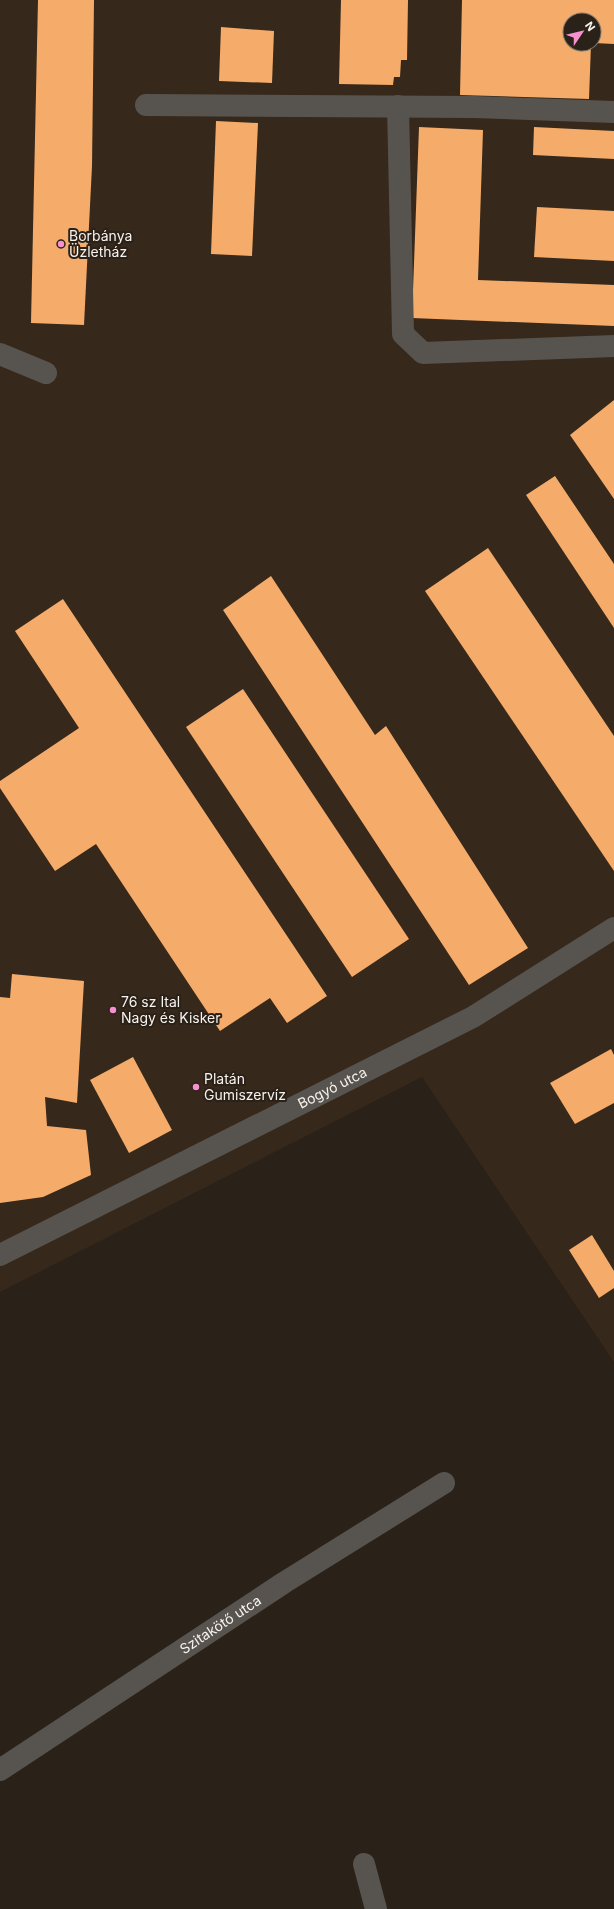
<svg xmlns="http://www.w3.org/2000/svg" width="614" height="1909" font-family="Inter,sans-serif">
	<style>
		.built { fill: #36281b; fill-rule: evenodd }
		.building { fill: #f5ac6a }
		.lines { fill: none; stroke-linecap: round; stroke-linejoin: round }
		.minor { stroke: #57544f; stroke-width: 22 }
		.poi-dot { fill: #f790ce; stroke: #2a2119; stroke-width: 1.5 }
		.labels { text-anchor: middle; stroke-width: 4; stroke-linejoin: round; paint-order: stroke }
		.poi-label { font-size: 14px; fill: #f8f2ec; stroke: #2a2119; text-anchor: start }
		.street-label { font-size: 14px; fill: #f8f2ec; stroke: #2a2119 }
	</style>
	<rect width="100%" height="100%" fill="#2a2119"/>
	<!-- built -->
	<path class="built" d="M0 0H614V1362L422 1077 0 1292ZM570 20H594V44H570Z"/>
	<!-- building -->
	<g class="building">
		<path d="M38 0H94L92 166 84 325 31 323Z"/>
		<path d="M341 0H408L407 60H401L400 77H394L393 85 339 84Z"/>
		<path d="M462 0H614V44L594 43V20H570V44H591L589 99 460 95Z"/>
		<path d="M221 27 274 31 272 83 219 81Z"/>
		<path d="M216 121 258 123 252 256 211 254Z"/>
		<path d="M419 127 483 130 478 280 614 285V326L412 318Z"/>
		<path d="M534 127 614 131V159L533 155Z"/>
		<path d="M537 207 614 211V261L534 257Z"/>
		<path d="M614 400V499L570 435Z"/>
		<path d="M555 476 614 564V628L526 495Z"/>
		<path d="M488 548 614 736V871L425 591Z"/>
		<path d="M271 576 375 735 386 726 528 948 469 985 223 610Z"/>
		<path d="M63 599 327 996 287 1023 270 998 220 1031 96 844 55 871 0 788V781L79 728 15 631Z"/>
		<path d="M243 689 409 939 352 977 186 727Z"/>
		<path d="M12 974 84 981 77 1103 45 1097 47 1126 86 1130 91 1175 43 1197 0 1203V997L10 998Z"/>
		<path d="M611 1049 614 1055V1103L575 1124 550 1083Z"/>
		<path d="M133 1057 172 1130 129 1153 90 1080Z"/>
		<path d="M592 1235 614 1271V1288L599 1298 569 1250Z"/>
	</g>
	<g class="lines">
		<!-- minor -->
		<g class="minor">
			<path d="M146 105 474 107 614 112"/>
			<path d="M398 106 403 334 423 353 614 346"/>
			<path d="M0 354 46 373"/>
			<path id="s1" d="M0 1255 473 1017 614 928"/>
			<path id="s2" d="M0 1770 285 1582 444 1483"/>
			<path d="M364 1864 376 1909"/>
		</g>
	</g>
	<!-- markers -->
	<g class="poi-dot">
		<circle cx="61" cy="244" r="4"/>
		<circle cx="113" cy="1010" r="4"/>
		<circle cx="196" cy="1087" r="4"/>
	</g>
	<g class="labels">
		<!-- poi labels -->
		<g class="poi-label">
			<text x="69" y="241">Borbánya<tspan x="69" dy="16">Üzletház</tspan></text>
			<text x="121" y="1007">76 sz Ital<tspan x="121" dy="16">Nagy és Kisker</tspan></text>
			<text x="204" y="1084">Platán<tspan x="204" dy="16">Gumiszervíz</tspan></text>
		</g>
		<!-- street labels -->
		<g class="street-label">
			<text dy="5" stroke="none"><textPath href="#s1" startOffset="372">Bogyó utca</textPath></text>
			<text dy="5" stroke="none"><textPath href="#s2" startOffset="264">Szitakötő utca</textPath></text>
		</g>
	</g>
	<!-- north arrow -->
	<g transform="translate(582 32) rotate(55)"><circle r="19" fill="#2a2119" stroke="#7c756d"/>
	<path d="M0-3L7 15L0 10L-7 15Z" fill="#f790ce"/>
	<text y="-6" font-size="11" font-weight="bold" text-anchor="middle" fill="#f8f2ec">N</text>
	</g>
</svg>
